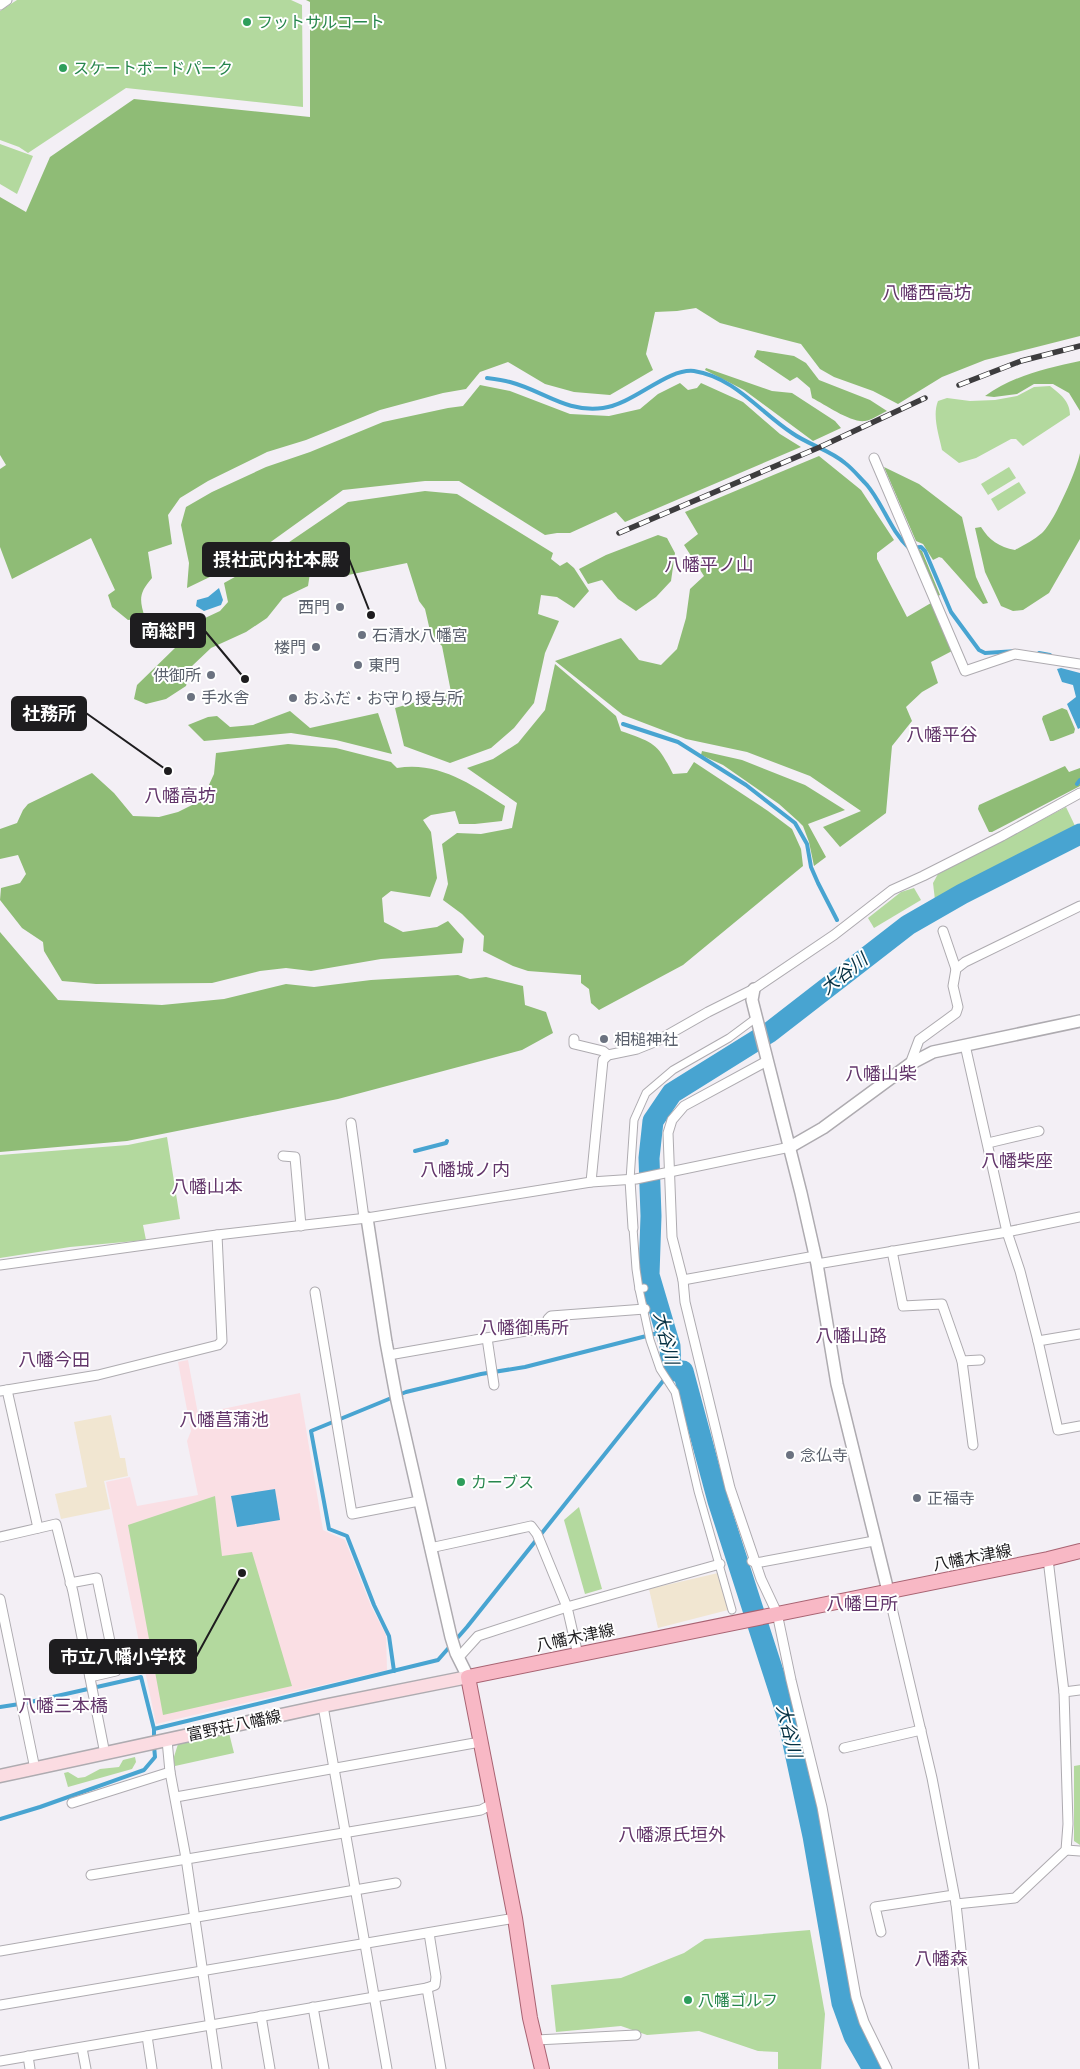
<svg xmlns="http://www.w3.org/2000/svg" width="1080" height="2069" font-family="'Space Grotesk','Noto Sans JP',sans-serif">
	<style>
		.commercial { fill: #f1e6d1 }
		.education { fill: #fadfe4 }
		.green { fill: #b3d99e }
		.forest { fill: #8fbc76 }
		.water { fill: #48a4d1 }
		.lines { fill: none; stroke-linecap: round; stroke-linejoin: round }
		.stream { stroke: #48a4d1; stroke-width: 4 }
		.river { stroke: #48a4d1; stroke-width: 21 }
		.pedestrian-casing { stroke: #aeabb0; stroke-width: 9 }
		.minor-casing { stroke: #aeabb0; stroke-width: 11 }
		.tertiary-casing { stroke: #aeabb0; stroke-width: 14 }
		.secondary-casing { stroke: #aeabb0; stroke-width: 15 }
		.primary-casing { stroke: #a86372; stroke-width: 16 }
		.pedestrian { stroke: #fff; stroke-width: 7 }
		.minor { stroke: #fff; stroke-width: 9 }
		.tertiary { stroke: #fff; stroke-width: 11 }
		.secondary { stroke: #fbdce2; stroke-width: 12 }
		.primary { stroke: #f8b8c5; stroke-width: 14 }
		.rail-casing { stroke: #3d3c3e; stroke-width: 5.5 }
		.rail { stroke: #fff; stroke-width: 4; stroke-dasharray: 11; stroke-linecap: butt }
		.leisure-dot { fill: #2e9e5b; stroke: #fff; stroke-width: 2 }
		.worship-dot { fill: #6b7280; stroke: #fff; stroke-width: 2 }
		.labels { text-anchor: middle; stroke-width: 4; stroke-linejoin: round; paint-order: stroke }
		.leisure-label { font-size: 16px; fill: #27864d; stroke: #fff; text-anchor: start }
		.worship-label { font-size: 16px; fill: #5b616d; stroke: #fff; text-anchor: start }
		.street-label { font-size: 16px; fill: #1e1d1f; stroke: #fff }
		.neighbourhood-label { font-size: 18px; fill: #62356a; stroke: #fff }
		.water-label { font-size: 18px; font-style: italic; fill: #063143; stroke: #fff }
		.leader { fill: none; stroke: #1e1d1f; stroke-width: 2 }
		.callout-dot { fill: #1e1d1f; stroke: #fff; stroke-width: 2 }
		.callout { fill: #1e1d1f; stroke: #1e1d1f; stroke-width: 2 }
		.callout-label { font-size: 18px; text-anchor: middle; font-weight: bold; fill: #fff }
	</style>
	<rect width="100%" height="100%" fill="#f3eff5"/>
	<!-- commercial -->
	<g class="commercial">
		<path d="M111 1415 120 1458H125L128 1476 104 1481 110 1509 61 1519 55 1494 87 1487 74 1422Z"/>
		<path d="M718 1573 728 1610 658 1628 649 1589Z"/>
	</g>
	<!-- education -->
	<path class="education" d="M188 1360 198 1414 300 1393 323 1530 345 1540 371 1606 386 1635 387 1670 156 1724 106 1482 130 1477 137 1506 198 1495 187 1441 191 1431 178 1362Z"/>
	<!-- green -->
	<g class="green">
		<path d="M17 0H291L302 5 303 107 126 88 28 153 19 147 0 140V11Z"/>
		<path d="M0 144 33 156 17 194 0 184Z"/>
		<path d="M1050 386C1060 394 1070 401 1070 415L1023 446 1016 439H1011L976 458 959 463 942 450C939 435 932 416 938 401L947 398 970 401 995 400 1017 396 1034 387Z"/>
		<path d="M1009 467 1016 478 988 495 981 484Z"/>
		<path d="M1019 482 1026 493 998 511 991 499Z"/>
		<path d="M1066 807 1076 828 935 900 933 883 938 874Z"/>
		<path d="M914 888 921 900 874 928 868 918 901 892Z"/>
		<path d="M167 1137 180 1219 143 1225 146 1240 70 1247 0 1258V1155L128 1145Z"/>
		<path d="M215 1496 222 1556 252 1552 292 1686 163 1715 128 1525Z"/>
		<path d="M579 1507 602 1589 585 1594 564 1520Z"/>
		<path d="M229 1733 234 1753 175 1766 173 1760 178 1744Z"/>
		<path d="M135 1757 136 1762 132 1769 68 1787 64 1773 68 1772 78 1778 85 1777 100 1769 119 1767 123 1760Z"/>
		<path d="M1080 1765V1845L1074 1841V1766Z"/>
		<path d="M810 1930 825 2014 821 2069H778V2052L758 2051 699 2031 647 2035 621 2026 556 2032 551 1985 621 1978 684 1953 705 1939Z"/>
	</g>
	<!-- forest -->
	<g class="forest">
		<path d="M306 0H1080V336L985 360 942 377 898 404 873 391 834 377 820 369 801 344 720 323 696 308 677 311 655 312 646 354 653 370 610 395 574 392 545 384 508 362 480 372 466 389 443 393 380 410 306 440 267 452 208 481 180 498 168 515 172 544 148 552 152 578C139 593 139 599 145 618L128 620 112 607 108 595 115 590 91 538 12 579 0 547V469L6 465 0 455V197L26 212 50 157 134 99 310 117V2Z"/>
		<path d="M757 350 794 356 806 363 819 380 870 400 887 411C880 414 872 420 865 421 851 423 826 405 812 398L810 388 797 377 790 381 754 357Z"/>
		<path d="M1080 361V411L1069 393 1053 384H1034L1017 394 994 397 985 396C1012 376 1047 368 1080 361Z"/>
		<path d="M706 368 772 391 792 393 835 421 841 428 813 441 744 390 705 370Z"/>
		<path d="M680 383 688 390 697 388 701 383 743 402 780 434 801 447 625 522 616 512 570 533H557L545 535 459 481H425L343 490 247 559 187 588 189 563 181 525 186 507 212 492 266 467 310 452 383 422 448 408 463 406 480 385 510 391 570 414 609 416 640 409 658 394Z"/>
		<path d="M1080 453V539L1049 593 1023 610 1013 611 1001 606 985 572 975 528 981 527C989 540 999 547 1015 550 1024 545 1034 540 1042 533 1054 522 1077 470 1080 453Z"/>
		<path d="M819 456 861 490 894 540 877 553V559L907 617 931 603 952 651 931 662 938 683 922 692 906 707 912 721 892 746 886 813 840 847 823 827 861 811 810 776 747 752 686 739 623 715 555 661 621 638 639 660 661 665 677 649 686 618 690 589 704 576 684 545 698 534 685 512Z"/>
		<path d="M884 467 919 484 962 517 976 577 988 603 983 604 942 558 939 557 933 560 923 544 916 541Z"/>
		<path d="M425 491 457 494 553 553 551 559 560 566 567 562 574 568 589 591 574 608 557 597 541 595 538 614 559 621 545 653 534 703 514 728 491 748 450 763 404 746 395 708 451 692 442 646 431 635 425 609 419 601 407 563 348 575 341 567 310 573 308 586 283 598 267 618 246 632 211 648 192 666 186 686 166 699 146 704 134 699 137 685 176 647 188 626 220 611 228 602 224 583 251 568 348 502Z"/>
		<path d="M658 535 667 538 675 553 671 581 656 597 636 611 618 599 602 580 588 584 579 569 606 555Z"/>
		<path d="M919 549 922 551 940 595 938 596 916 550Z"/>
		<path d="M555 664 616 716 621 731C654 743 657 742 673 774L687 773 694 762 768 811 792 829 801 849 803 866 683 965 599 1010 591 1003 589 989 581 983V975L528 971 513 966 483 951 484 936 462 914 443 900 448 884 442 844 457 833 481 834 512 828 517 803 467 768 493 759 518 743 545 710Z"/>
		<path d="M1062 708 1067 710 1075 729 1074 733 1053 741H1050L1042 719 1043 716Z"/>
		<path d="M290 711 310 728 378 713 392 754 336 740 291 733 204 741 188 725 208 717 217 716 230 727 253 725Z"/>
		<path d="M288 744 336 748 391 762 397 768C439 761 472 785 505 806L502 821 475 824H459L455 811 431 815 423 820 431 832 437 878 430 897 391 891 382 898 384 922 403 932 437 927 448 921 464 939 462 953 381 959 311 971 286 968 260 971 212 983 96 984 62 981 44 951 43 942 22 928 0 900 1 888 20 883 26 874 18 855 0 859V829L17 823 23 810 28 804 92 773 114 793 133 816 159 817 178 812 202 800 214 774 216 753Z"/>
		<path d="M702 751 742 760 805 785 845 810 808 824 826 857 814 866 809 842 803 826 798 821 779 804 723 765 701 755Z"/>
		<path d="M1065 766 1069 772 1080 768V786L992 832H989L978 809 979 805Z"/>
		<path d="M0 932 58 1000 162 1005 224 999 286 984 314 987 371 980 458 975 470 979 486 977 523 986 525 1005 546 1012 553 1033 522 1050 338 1099 127 1141 0 1152Z"/>
	</g>
	<!-- water -->
	<g class="water">
		<path d="M219 588 223 600 221 605 204 611 196 606 197 600 208 597Z"/>
		<path d="M1061 668 1080 673V728L1078 729 1067 704 1076 697 1073 685 1062 682 1057 669Z"/>
		<path d="M275 1489 280 1520 237 1527 231 1496Z"/>
	</g>
	<g class="lines">
		<!-- stream -->
		<g class="stream">
			<path d="M487 378C495 379 503 380 510 382 544 391 566 413 603 408 634 404 667 368 694 371 734 377 761 413 792 433 809 445 830 450 845 463 853 469 860 478 867 485 883 504 890 530 909 548L921 547 925 551 951 612 979 650 985 653 1017 651"/>
			<path d="M1039 653 1050 655"/>
			<path d="M623 724 678 742 746 785 795 823 807 844 811 867 818 883 837 920"/>
			<path d="M1077 784 1080 780"/>
			<path d="M415 1151 446 1143 447 1141"/>
			<path d="M394 1671 389 1636 374 1605 347 1536 329 1529 311 1431 406 1392 481 1374 525 1367 666 1331"/>
			<path d="M0 1707 26 1703 141 1677 154 1729V1739"/>
			<path d="M154 1729 438 1660 467 1627 671 1371"/>
			<path d="M0 1819 40 1807 144 1770 155 1757 154 1746"/>
		</g>
		<!-- river -->
		<path class="river" d="M873 2069 854 2036 842 2003 813 1836 787 1715 718 1501 683 1371H671L670 1346 649 1275 651 1216 649 1158 653 1121 672 1093 770 1032 908 925 962 894 1080 834"/>
		<defs>
			<g id="pedestrian">
				<path d="M630 1180 634 1120 646 1093 673 1070 729 1038 756 1018"/>
				<path d="M633 1228 636 1269 639 1289"/>
				<path d="M644 1288 639 1289 650 1340 660 1369 675 1392 698 1491 732 1610"/>
			</g>
			<g id="minor">
				<path d="M0 5 7 0"/>
				<path d="M874 458 965 671 1015 654 1080 664"/>
				<path d="M943 931 956 969"/>
				<path d="M574 1039V1044L603 1051 608 1055"/>
				<path d="M965 1045 1007 1232 1020 1271 1038 1341 1058 1430 1080 1426"/>
				<path d="M767 1061 684 1106 672 1120 668 1133 672 1237 683 1280 685 1302 730 1488 761 1579 777 1613 791 1680 822 1807 856 1997 864 2022 887 2069"/>
				<path d="M910 1064 919 1040 956 1013 958 1007 953 986 956 969 965 962 1080 906"/>
				<path d="M351 1123 364 1218"/>
				<path d="M988 1143 1039 1131"/>
				<path d="M283 1156 295 1157 301 1226"/>
				<path d="M630 1180 633 1228"/>
				<path d="M591 1182 603 1060 608 1055 637 1049 657 1041 708 1012 754 989 834 935 892 890 923 876 1002 836 1080 793"/>
				<path d="M892 1251 903 1306 942 1304 962 1361 973 1445"/>
				<path d="M817 1264 1007 1232 1080 1217"/>
				<path d="M0 1265 217 1235 367 1218 591 1182 636 1179 790 1147"/>
				<path d="M683 1280 815 1256"/>
				<path d="M315 1292 352 1514 419 1501"/>
				<path d="M487 1338 494 1385"/>
				<path d="M1038 1341 1080 1334"/>
				<path d="M389 1355 549 1327 548 1319 551 1316 645 1309"/>
				<path d="M962 1361 980 1360"/>
				<path d="M7 1390 38 1528"/>
				<path d="M0 1391 98 1375 218 1345 222 1341 217 1235"/>
				<path d="M0 1537 56 1524 73 1592 105 1754"/>
				<path d="M430 1548 531 1526 537 1534 567 1607 478 1636 459 1657"/>
				<path d="M752 1561 756 1563 874 1541"/>
				<path d="M70 1583 97 1578 116 1671 90 1677"/>
				<path d="M888 1591 932 1778 956 1904 974 2069"/>
				<path d="M0 1599 35 1769"/>
				<path d="M578 1655 567 1607 720 1564"/>
				<path d="M1064 1692 1080 1690"/>
				<path d="M323 1706 387 2069"/>
				<path d="M167 1740 170 1772 186 1858 217 2069"/>
				<path d="M844 1748 921 1730"/>
				<path d="M176 1797 480 1742"/>
				<path d="M72 1803 170 1772"/>
				<path d="M1066 1850 1080 1851"/>
				<path d="M91 1875 481 1810 492 1804"/>
				<path d="M956 1904 1015 1898 1066 1850 1068 1824 1064 1692 1048 1559"/>
				<path d="M881 1932 875 1907 954 1895"/>
				<path d="M0 1951 396 1883"/>
				<path d="M427 1988 435 1985 436 1977 429 1933"/>
				<path d="M0 2005 515 1918"/>
				<path d="M313 2007 324 2069"/>
				<path d="M261 2016 270 2069"/>
				<path d="M147 2036 152 2069"/>
				<path d="M536 2040 636 2035"/>
				<path d="M82 2048 86 2069"/>
				<path d="M28 2056 30 2069"/>
				<path d="M0 2061 427 1988 441 2069"/>
			</g>
			<g id="tertiary">
				<path d="M754 989 752 1000 801 1193 817 1264 837 1384 888 1591"/>
				<path d="M790 1147 823 1128 910 1064 933 1052 1080 1021"/>
				<path d="M367 1218 386 1342 397 1401 451 1637 456 1653 468 1677"/>
			</g>
			<path id="secondary" d="M0 1776 323 1706 468 1677"/>
			<path id="primary" d="M542 2069 530 2018 515 1918 468 1677 1048 1559 1080 1551"/>
		</defs>
		<!-- pedestrian casing -->
		<use href="#pedestrian" class="pedestrian-casing"/>
		<!-- minor casing -->
		<use href="#minor" class="minor-casing"/>
		<!-- tertiary casing -->
		<use href="#tertiary" class="tertiary-casing"/>
		<!-- secondary casing -->
		<use href="#secondary" class="secondary-casing"/>
		<!-- primary casing -->
		<use href="#primary" class="primary-casing"/>
		<!-- pedestrian -->
		<use href="#pedestrian" class="pedestrian"/>
		<!-- minor -->
		<use href="#minor" class="minor"/>
		<!-- tertiary -->
		<use href="#tertiary" class="tertiary"/>
		<!-- secondary -->
		<use href="#secondary" class="secondary"/>
		<!-- primary -->
		<use href="#primary" class="primary"/>
		<defs>
			<g id="rail">
				<path d="M959 385 1021 361 1080 346"/>
				<path d="M619 533 820 447 925 398"/>
			</g>
		</defs>
		<!-- rail casing -->
		<use href="#rail" class="rail-casing"/>
		<!-- rail -->
		<use href="#rail" class="rail"/>
	</g>
	<!-- markers -->
	<g class="leisure-dot">
		<circle cx="247" cy="22" r="5"/>
		<circle cx="63" cy="68" r="5"/>
		<circle cx="461" cy="1482" r="5"/>
		<circle cx="688" cy="2000" r="5"/>
	</g>
	<g class="worship-dot">
		<circle cx="340" cy="607" r="5"/>
		<circle cx="362" cy="635" r="5"/>
		<circle cx="316" cy="647" r="5"/>
		<circle cx="358" cy="665" r="5"/>
		<circle cx="211" cy="675" r="5"/>
		<circle cx="191" cy="697" r="5"/>
		<circle cx="293" cy="698" r="5"/>
		<circle cx="604" cy="1039" r="5"/>
		<circle cx="790" cy="1455" r="5"/>
		<circle cx="917" cy="1498" r="5"/>
	</g>
	<g class="labels">
		<!-- leisure labels -->
		<g class="leisure-label">
			<text x="257" y="28">フットサルコート</text>
			<text x="73" y="74">スケートボードパーク</text>
			<text x="471" y="1488">カーブス</text>
			<text x="698" y="2006">八幡ゴルフ</text>
		</g>
		<!-- worship labels -->
		<g class="worship-label">
			<text x="330" y="613" text-anchor="end">西門</text>
			<text x="372" y="641">石清水八幡宮</text>
			<text x="306" y="653" text-anchor="end">楼門</text>
			<text x="368" y="671">東門</text>
			<text x="201" y="681" text-anchor="end">供御所</text>
			<text x="201" y="703">手水舎</text>
			<text x="303" y="704">おふだ・お守り授与所</text>
			<text x="614" y="1045">相槌神社</text>
			<text x="800" y="1461">念仏寺</text>
			<text x="927" y="1504">正福寺</text>
		</g>
		<!-- street labels -->
		<g class="street-label">
			<text transform="translate(972 1557) rotate(-11)" y="6">八幡木津線</text>
			<text transform="translate(575 1637) rotate(-12)" y="6">八幡木津線</text>
			<text transform="translate(234 1725) rotate(-12)" y="6">富野荘八幡線</text>
		</g>
		<!-- neighbourhood labels -->
		<g class="neighbourhood-label">
			<text x="927" y="299">八幡西高坊</text>
			<text x="709" y="571">八幡平ノ山</text>
			<text x="942" y="741">八幡平谷</text>
			<text x="180" y="802">八幡高坊</text>
			<text x="881" y="1080">八幡山柴</text>
			<text x="1017" y="1167">八幡柴座</text>
			<text x="465" y="1176">八幡城ノ内</text>
			<text x="207" y="1193">八幡山本</text>
			<text x="524" y="1334">八幡御馬所</text>
			<text x="851" y="1342">八幡山路</text>
			<text x="54" y="1366">八幡今田</text>
			<text x="224" y="1426">八幡菖蒲池</text>
			<text x="862" y="1610">八幡旦所</text>
			<text x="63" y="1712">八幡三本橋</text>
			<text x="672" y="1841">八幡源氏垣外</text>
			<text x="941" y="1965">八幡森</text>
		</g>
		<!-- water labels -->
		<g class="water-label">
			<text transform="translate(844 974) rotate(-38)" y="6">大谷川</text>
			<text transform="translate(666 1338) rotate(76)" y="6">大谷川</text>
			<text transform="translate(789 1731) rotate(76)" y="6">大谷川</text>
		</g>
	</g>
	<!-- callouts -->
	<path class="leader" d="M371 615L349 559M245 679L205 631M168 771L86 713M242 1573L196 1657"/>
	<g class="callout-dot">
		<circle cx="371" cy="615" r="5"/>
		<circle cx="245" cy="679" r="5"/>
		<circle cx="168" cy="771" r="5"/>
		<circle cx="242" cy="1573" r="5"/>
	</g>
	<g class="callout">
		<rect x="203" y="543" width="146" height="33" rx="5"/>
		<rect x="131" y="614" width="74" height="33" rx="5"/>
		<rect x="12" y="697" width="74" height="33" rx="5"/>
		<rect x="50" y="1640" width="146" height="33" rx="5"/>
	</g>
	<g class="callout-label">
		<text x="276" y="566">摂社武内社本殿</text>
		<text x="168" y="637">南総門</text>
		<text x="49" y="720">社務所</text>
		<text x="123" y="1663">市立八幡小学校</text>
	</g>
</svg>
